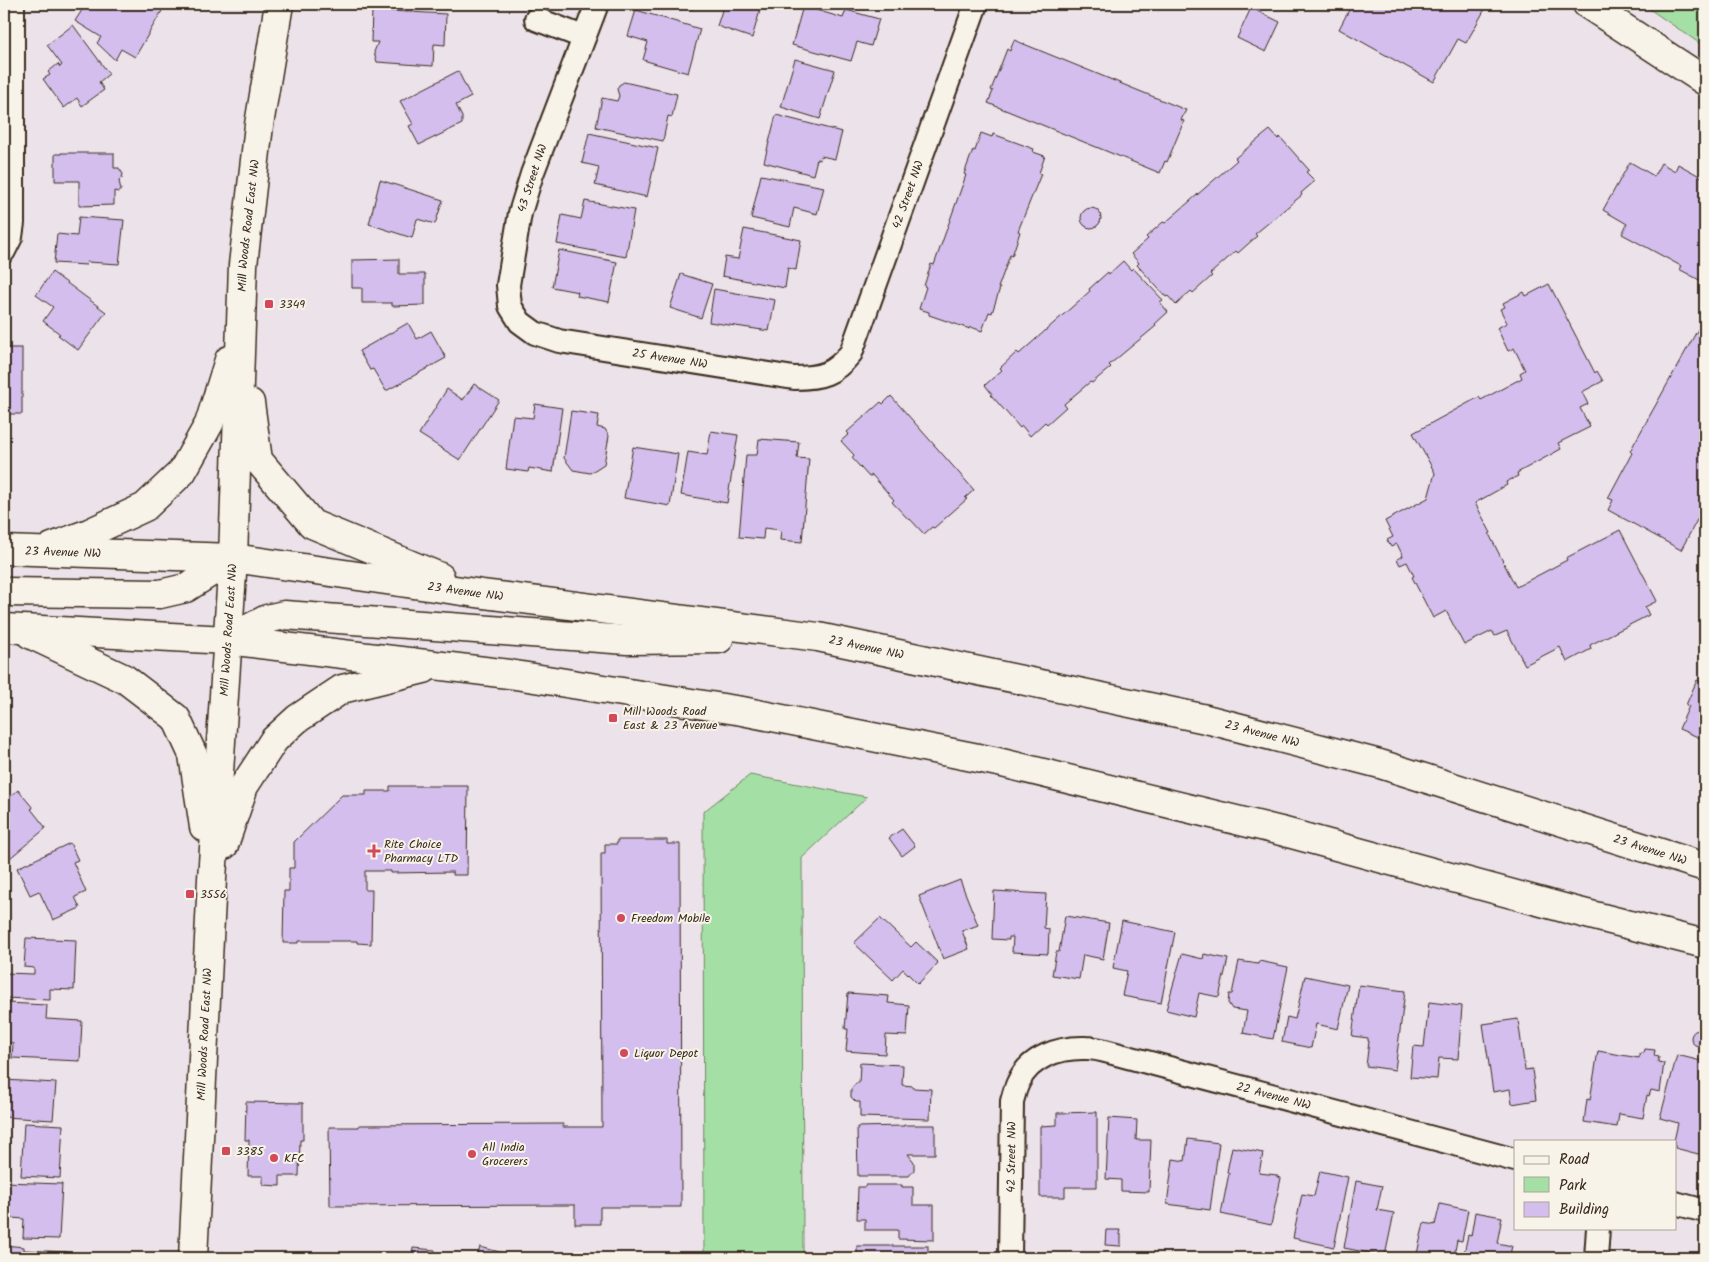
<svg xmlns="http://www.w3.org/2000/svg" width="1709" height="1262" font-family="Kalam,sans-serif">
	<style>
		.green { fill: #a4e0a6; stroke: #708562 }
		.building { fill: #d4beee; stroke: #3b2a1e }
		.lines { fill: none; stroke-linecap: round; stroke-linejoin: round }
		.street-casing { stroke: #3b2a1e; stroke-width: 26 }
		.secondary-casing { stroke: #3b2a1e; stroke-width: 31 }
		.street { stroke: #f7f3e8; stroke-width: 22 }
		.secondary { stroke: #f7f3e8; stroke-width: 28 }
		.poi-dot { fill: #d1495b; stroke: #f7f3e8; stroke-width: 2 }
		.labels { text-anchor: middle; stroke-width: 4; stroke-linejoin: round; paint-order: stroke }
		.street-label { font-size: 12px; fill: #3b2a1e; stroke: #f7f3e8 }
		.poi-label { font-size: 12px; fill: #3b2a1e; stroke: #f7f3e8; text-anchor: start }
	</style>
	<rect width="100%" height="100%" fill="#ece3ea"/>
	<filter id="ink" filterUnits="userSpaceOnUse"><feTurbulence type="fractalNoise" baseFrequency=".02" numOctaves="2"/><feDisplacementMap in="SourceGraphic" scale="10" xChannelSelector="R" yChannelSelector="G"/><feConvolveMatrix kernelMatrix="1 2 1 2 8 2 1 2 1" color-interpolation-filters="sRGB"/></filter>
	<g filter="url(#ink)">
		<!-- green -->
		<g class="green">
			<path d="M1642 4H1705V47Z"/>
			<path d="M750 775 867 797 802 858 803 1258H704L703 812Z"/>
		</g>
		<!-- building -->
		<g class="building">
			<path d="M86 4H105L107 5 108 4H153L163 9 135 57 121 49 115 60 97 43 101 37 75 21Z"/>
			<path d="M676 4H694L693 9Z"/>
			<path d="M724 4H750L761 7 752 38 717 26Z"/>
			<path d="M1154 4H1167L1165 8Z"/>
			<path d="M1352 4H1476L1485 9 1466 43 1458 39 1434 82 1339 29Z"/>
			<path d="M803 6 843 18 846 10 879 19 871 46 857 42 851 61 792 45Z"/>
			<path d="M1251 8 1280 22 1266 52 1237 38Z"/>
			<path d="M372 10 446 14 445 45 434 44 433 66 377 62 374 52 378 42H371Z"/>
			<path d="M636 10 700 29 688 73 643 60 648 42 628 36Z"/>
			<path d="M73 25 109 74 99 82 104 90 82 106 77 98 64 108 43 79 50 75 48 72 58 64 60 67 62 65 47 45Z"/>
			<path d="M1014 40 1186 110 1181 120 1184 121 1167 162 1165 161 1160 173 988 103 993 91 991 90 1007 49 1010 51Z"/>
			<path d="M795 59 835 70 820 119 781 107Z"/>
			<path d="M458 71 471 97 456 105 462 117V124L419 145 409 126 413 124 400 101Z"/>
			<path d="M624 82 677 94 672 117 668 116 663 141 596 127 602 98 617 101 619 96 617 89 619 85Z"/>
			<path d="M776 115 842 132 835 159 821 156 820 160 817 159 813 175 764 162Z"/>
			<path d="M1270 130 1278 139 1280 137 1309 170 1306 172 1315 181 1301 193 1302 195 1255 234 1257 236 1238 253 1236 251 1210 274 1212 276 1193 293 1191 291 1176 305 1168 296 1166 297 1137 265 1139 263 1131 254 1148 239 1146 237 1163 222 1165 223 1237 160 1235 158Z"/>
			<path d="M589 133 658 148 647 197 595 185 599 167 582 163Z"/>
			<path d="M981 133 992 137 993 134 1034 149 1033 152 1045 156 1039 173 1041 174 1018 231 1020 232 1012 256 1010 255 998 288H1000L992 313 989 312 982 331 971 327 970 329 929 315V312L919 309 926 287 924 286 931 264 934 265 966 175 964 174 973 150 975 151Z"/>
			<path d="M61 153H114V168H119L123 174 122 178 119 181 121 190 118 192 114 191V205L79 206V181H55V154H61Z"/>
			<path d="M1630 162 1654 176 1661 163 1675 171 1678 164 1705 179V283L1679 269 1681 266 1622 234 1627 224 1603 210Z"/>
			<path d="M761 175 824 187 817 214 794 208 790 227 751 218Z"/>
			<path d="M380 180 443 200 435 224 417 219 412 238 369 224Z"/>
			<path d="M585 201 634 210 626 257 557 244 562 215 581 219Z"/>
			<circle cx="1091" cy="218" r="10"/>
			<path d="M79 217 124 220 119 264 87 262 86 265 54 263 57 234 77 236Z"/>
			<path d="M744 229 801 240 796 270 788 268 785 288 722 276 725 257 738 259Z"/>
			<path d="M559 250 617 262 609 302 577 296 578 292 552 287Z"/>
			<path d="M399 259V274H425V305L392 306V303H362V288H352V260Z"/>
			<path d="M1123 261 1131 270 1133 268 1163 300 1160 302 1168 312 1155 324 1156 326 1109 365 1111 367 1092 383 1090 382 1064 404 1066 407 1047 424 1045 422 1030 436 1022 426 1020 428 991 395 992 394 985 385 1002 370 1000 368 1017 352 1019 354 1090 291 1089 289 1108 272 1109 274Z"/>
			<path d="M52 272 106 312 78 350 58 335 60 334 43 321 53 307 36 295Z"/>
			<path d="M681 274 712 284 701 318 670 308Z"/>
			<path d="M1549 284 1595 373 1597 371 1603 381 1582 392 1588 404 1580 408 1590 427 1558 443 1561 449 1517 473 1518 476 1506 482 1507 485 1475 503 1491 533 1489 534 1516 587 1567 560 1566 558 1620 530 1657 601 1645 607 1649 615 1590 645 1591 649 1567 662 1560 647 1525 665 1507 631 1495 636 1492 631 1464 645 1446 611 1433 618 1412 577 1414 576 1407 562 1400 565 1397 559 1403 556 1397 544 1391 547 1387 540 1393 537 1385 521 1428 498 1435 473 1413 433 1479 397 1481 400 1522 378 1520 373 1525 370 1514 348 1508 351 1497 328 1507 323 1500 309 1505 307 1503 303 1524 292 1526 296Z"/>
			<path d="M714 289 775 300 769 331 709 322Z"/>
			<path d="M1702 322 1705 323V505L1681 550 1608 510 1613 500 1608 498 1632 453 1630 451Z"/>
			<path d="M408 323 417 339 431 331 446 358 386 391 373 369 370 370 359 351Z"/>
			<rect x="4" y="348" width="18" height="66"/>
			<path d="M474 384 499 400 460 460 419 434 447 389 463 400Z"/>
			<path d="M891 396 974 490 965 498 967 499 934 528 932 527 924 534 910 519 909 520 892 502 894 500 872 475 869 477 852 458 854 455 841 441 849 434 847 432 881 402 883 404Z"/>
			<path d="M535 404 562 408 553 472 529 468 528 472 506 469 513 416 533 418Z"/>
			<path d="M571 411 599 415 597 427 605 429 609 436 604 464 590 473 573 470 564 458Z"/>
			<path d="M711 431 738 435 727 503 681 495 688 452 707 455Z"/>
			<path d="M759 439 799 442 797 458 809 459 802 542 780 540 781 530 764 528 763 539 739 537 746 455H757Z"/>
			<path d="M633 447 678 454 670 506 624 498Z"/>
			<path d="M1697 680 1705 684V740L1679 729 1689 706 1686 705Z"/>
			<path d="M390 786H468L467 875H453V872L391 873V871H365V890H372L371 944 357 943V941H298V943H283L284 891H289V868H294V842L342 795H366V791H390Z"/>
			<path d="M18 790 33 808 31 809 46 828 4 863V802Z"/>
			<path d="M902 829 915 846 902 856 889 838Z"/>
			<path d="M617 840H667V844H680L681 1207H600V1224H575V1205L330 1206 329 1127H359V1125L563 1124V1127H602L601 853H605V844H617Z"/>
			<path d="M70 843 78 860 73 862 86 892 75 897 80 908 53 920 39 891 30 895 17 868Z"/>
			<path d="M960 880 978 925 962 931 969 949 943 959 919 896Z"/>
			<path d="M994 891 1046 894 1044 928 1049 929 1048 954 1012 952 1013 937H1009V940L992 939Z"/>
			<path d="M1065 916 1109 923 1103 959 1083 955 1079 979 1052 975 1056 952H1059Z"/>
			<path d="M880 918 911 947 916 942 938 963 918 984 903 969 893 980 854 943Z"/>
			<path d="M1122 921 1175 932 1161 1003 1122 996 1127 971 1113 968Z"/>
			<path d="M26 938 76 940 74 990 50 989V1000L4 998V973L34 974V968L24 967Z"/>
			<path d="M1182 954 1203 959 1204 954 1228 959 1219 997 1199 993 1194 1017 1166 1010Z"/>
			<path d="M1239 961 1258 964 1259 961 1288 967 1273 1039 1243 1033 1247 1011 1232 1009 1228 1003 1229 994H1232Z"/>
			<path d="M1305 976 1348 985 1338 1029 1316 1024 1311 1048 1282 1042 1287 1017 1295 1019Z"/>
			<path d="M1359 985 1405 991 1395 1070 1366 1066 1369 1041H1368V1038L1352 1036Z"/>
			<path d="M848 993 889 996 888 1003 909 1005 907 1036 886 1035 885 1054 846 1051 848 1029H845Z"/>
			<path d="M1429 1002 1462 1006 1458 1059 1439 1058 1437 1079 1410 1077 1413 1046 1424 1047Z"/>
			<path d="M6 1003 47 1005 46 1019 82 1021 80 1061 12 1058 13 1043 4 1042Z"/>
			<path d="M1518 1019 1525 1070 1532 1069 1536 1100 1512 1104 1510 1089 1493 1092 1483 1024Z"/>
			<circle cx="1699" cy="1038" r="8"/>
			<path d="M1645 1049 1655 1050 1654 1056 1659 1057 1658 1062 1664 1063 1660 1092 1651 1090 1649 1096 1647 1095 1643 1118 1619 1114 1617 1127 1584 1122 1587 1099 1590 1100 1598 1051 1639 1058 1640 1053H1644Z"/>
			<path d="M1677 1055 1705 1062 1701 1079 1705 1080V1142L1702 1155 1675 1148V1141H1674L1678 1123 1660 1118Z"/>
			<path d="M860 1063 903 1065 902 1085 913 1086V1088L931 1089 930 1119 860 1117V1102H856L851 1097V1089L856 1083H859Z"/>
			<path d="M4 1080 56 1083 53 1120 4 1117Z"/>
			<path d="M246 1102 303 1103V1140H300L299 1176H280V1186L263 1185V1176H248L249 1140H245Z"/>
			<path d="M1097 1112V1187H1065V1197H1040V1126L1057 1125V1113Z"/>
			<path d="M1109 1118 1137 1120 1136 1140H1151L1149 1192 1121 1191V1180L1106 1179Z"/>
			<path d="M24 1123 63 1125 60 1178 21 1176Z"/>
			<path d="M904 1125H935V1154H908L914 1162V1170L909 1176H858L857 1127 904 1126Z"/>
			<path d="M1188 1139 1219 1143 1210 1210 1167 1204 1173 1159 1185 1161Z"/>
			<path d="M1232 1147 1263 1153 1259 1173 1277 1175V1177L1281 1178 1271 1225 1221 1214 1229 1173 1227 1172Z"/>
			<path d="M1320 1171 1348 1177 1334 1247 1293 1238 1302 1194 1314 1196Z"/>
			<path d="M1356 1181 1382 1186 1377 1210 1394 1213 1385 1256 1344 1248Z"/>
			<path d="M4 1182 62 1184 59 1239 23 1238 24 1219 12 1218V1216L4 1215Z"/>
			<path d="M865 1185H902V1187H913V1205H934V1240L898 1239V1230H865V1219H857L858 1187H865Z"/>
			<path d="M1440 1204 1468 1210 1462 1241 1457 1240 1454 1256H1459L1458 1258H1416L1424 1223 1435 1225Z"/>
			<path d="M1475 1212 1502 1217 1497 1243 1512 1246 1509 1258H1463L1468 1235 1471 1236Z"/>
			<path d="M1106 1230H1120L1119 1234H1121V1246L1105 1245Z"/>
			<path d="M4 1245 24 1247V1250L67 1252 66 1258H4Z"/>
			<rect x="857" y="1246" width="71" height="12"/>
			<path d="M480 1247 523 1258H477Z"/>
			<path d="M413 1248 435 1250 434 1258H412Z"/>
		</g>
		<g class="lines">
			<defs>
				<g id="street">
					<path id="s1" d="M597 4 532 174 520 213 508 285 510 306 520 322 535 333 559 341 794 378C821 378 834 374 851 353L976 4"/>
					<path d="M536 19 583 37"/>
					<path d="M4 251 11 237 13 223V4"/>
					<path d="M1675 1203 1705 1211"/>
					<path id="s2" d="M1010 1258 1012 1101C1014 1095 1015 1089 1018 1083 1029 1057 1059 1047 1086 1048 1094 1048 1102 1050 1109 1052L1515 1160"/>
					<path d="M1596 1258 1598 1228"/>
				</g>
				<g id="secondary">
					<path d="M1587 4 1705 81"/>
					<path d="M250 403 258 460 312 524 440 577"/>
					<path d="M52 547 89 533 145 507 182 472 209 424 229 360"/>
					<path id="s3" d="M4 550 233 558 483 594 818 637 1206 719 1380 764 1705 867"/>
					<path d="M4 592 160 594 186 588 233 558"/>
					<path d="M4 628 227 640 509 674 742 711 998 762 1281 831 1571 910 1705 944"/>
					<path d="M30 634 125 679 176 718 193 755 204 827"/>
					<path d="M227 640 267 619 284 615 627 640 719 639"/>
					<path d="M224 845 244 786 274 740 297 719 342 689 424 669"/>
					<path id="s4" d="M193 1258 212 879 233 558 243 265 259 125 279 4"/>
				</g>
			</defs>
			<!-- street casing -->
			<use href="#street" class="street-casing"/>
			<!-- secondary casing -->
			<use href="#secondary" class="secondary-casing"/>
			<!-- street -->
			<use href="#street" class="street"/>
			<!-- secondary -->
			<use href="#secondary" class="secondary"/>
		</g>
	</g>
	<!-- markers -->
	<g class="poi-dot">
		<rect x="264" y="299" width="10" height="10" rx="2.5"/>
		<rect x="608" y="713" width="10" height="10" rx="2.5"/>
		<path d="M371.5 843.5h5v5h5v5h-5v5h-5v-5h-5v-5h5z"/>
		<rect x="185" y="889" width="10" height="10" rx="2.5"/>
		<circle cx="621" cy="918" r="5"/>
		<circle cx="624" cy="1053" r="5"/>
		<rect x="221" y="1146" width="10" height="10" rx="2.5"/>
		<circle cx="472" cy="1154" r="5"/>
		<circle cx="274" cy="1158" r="5"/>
	</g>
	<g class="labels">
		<!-- street labels -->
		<g class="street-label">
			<text transform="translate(532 178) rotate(-72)" y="4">43 Street NW</text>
			<text dy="4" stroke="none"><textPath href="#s1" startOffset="851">42 Street NW</textPath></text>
			<text dy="4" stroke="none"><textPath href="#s4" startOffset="1034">Mill Woods Road East NW</textPath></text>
			<text dy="4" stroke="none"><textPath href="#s1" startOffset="492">25 Avenue NW</textPath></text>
			<text dy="4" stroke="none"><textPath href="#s3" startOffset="59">23 Avenue NW</textPath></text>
			<text dy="4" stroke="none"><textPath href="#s3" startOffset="464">23 Avenue NW</textPath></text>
			<text dy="4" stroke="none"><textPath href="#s4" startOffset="629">Mill Woods Road East NW</textPath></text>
			<text dy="4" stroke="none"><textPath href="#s3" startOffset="869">23 Avenue NW</textPath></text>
			<text dy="4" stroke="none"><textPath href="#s3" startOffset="1274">23 Avenue NW</textPath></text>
			<text dy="4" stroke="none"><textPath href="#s3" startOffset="1679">23 Avenue NW</textPath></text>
			<text dy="4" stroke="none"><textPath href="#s4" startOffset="224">Mill Woods Road East NW</textPath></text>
			<text dy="4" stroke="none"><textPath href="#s2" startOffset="451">22 Avenue NW</textPath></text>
			<text dy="4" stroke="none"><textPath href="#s2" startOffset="101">42 Street NW</textPath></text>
		</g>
		<!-- poi labels -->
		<g class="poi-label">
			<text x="279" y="308">3349</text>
			<text x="623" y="715">Mill Woods Road<tspan x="623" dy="14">East &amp; 23 Avenue</tspan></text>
			<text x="384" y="848">Rite Choice<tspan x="384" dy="14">Pharmacy LTD</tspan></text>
			<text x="200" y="898">3556</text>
			<text x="631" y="922">Freedom Mobile</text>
			<text x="634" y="1057">Liquor Depot</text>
			<text x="482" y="1151">All India<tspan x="482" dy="14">Grocerers</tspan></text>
			<text x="236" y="1155">3385</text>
			<text x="284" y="1162">KFC</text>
		</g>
	</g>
	<!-- margin -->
	<rect width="1709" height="1262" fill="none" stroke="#f7f3e8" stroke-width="20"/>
	<rect x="10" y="10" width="1689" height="1242" fill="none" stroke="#3b2a1e" stroke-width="2" filter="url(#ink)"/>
	<!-- legend -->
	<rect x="1514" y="1140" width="162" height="90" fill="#f7f3e8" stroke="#aca397"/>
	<rect x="1524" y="1156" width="25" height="8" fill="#f7f3e8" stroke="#aca397"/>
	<text x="1559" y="1164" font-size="15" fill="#3b2a1e">Road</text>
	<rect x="1524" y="1177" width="25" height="15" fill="#a4e0a6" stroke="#aca397"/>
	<text x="1559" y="1190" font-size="15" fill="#3b2a1e">Park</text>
	<rect x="1524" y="1202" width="25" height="15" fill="#d4beee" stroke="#aca397"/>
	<text x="1559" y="1214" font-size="15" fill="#3b2a1e">Building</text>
</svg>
